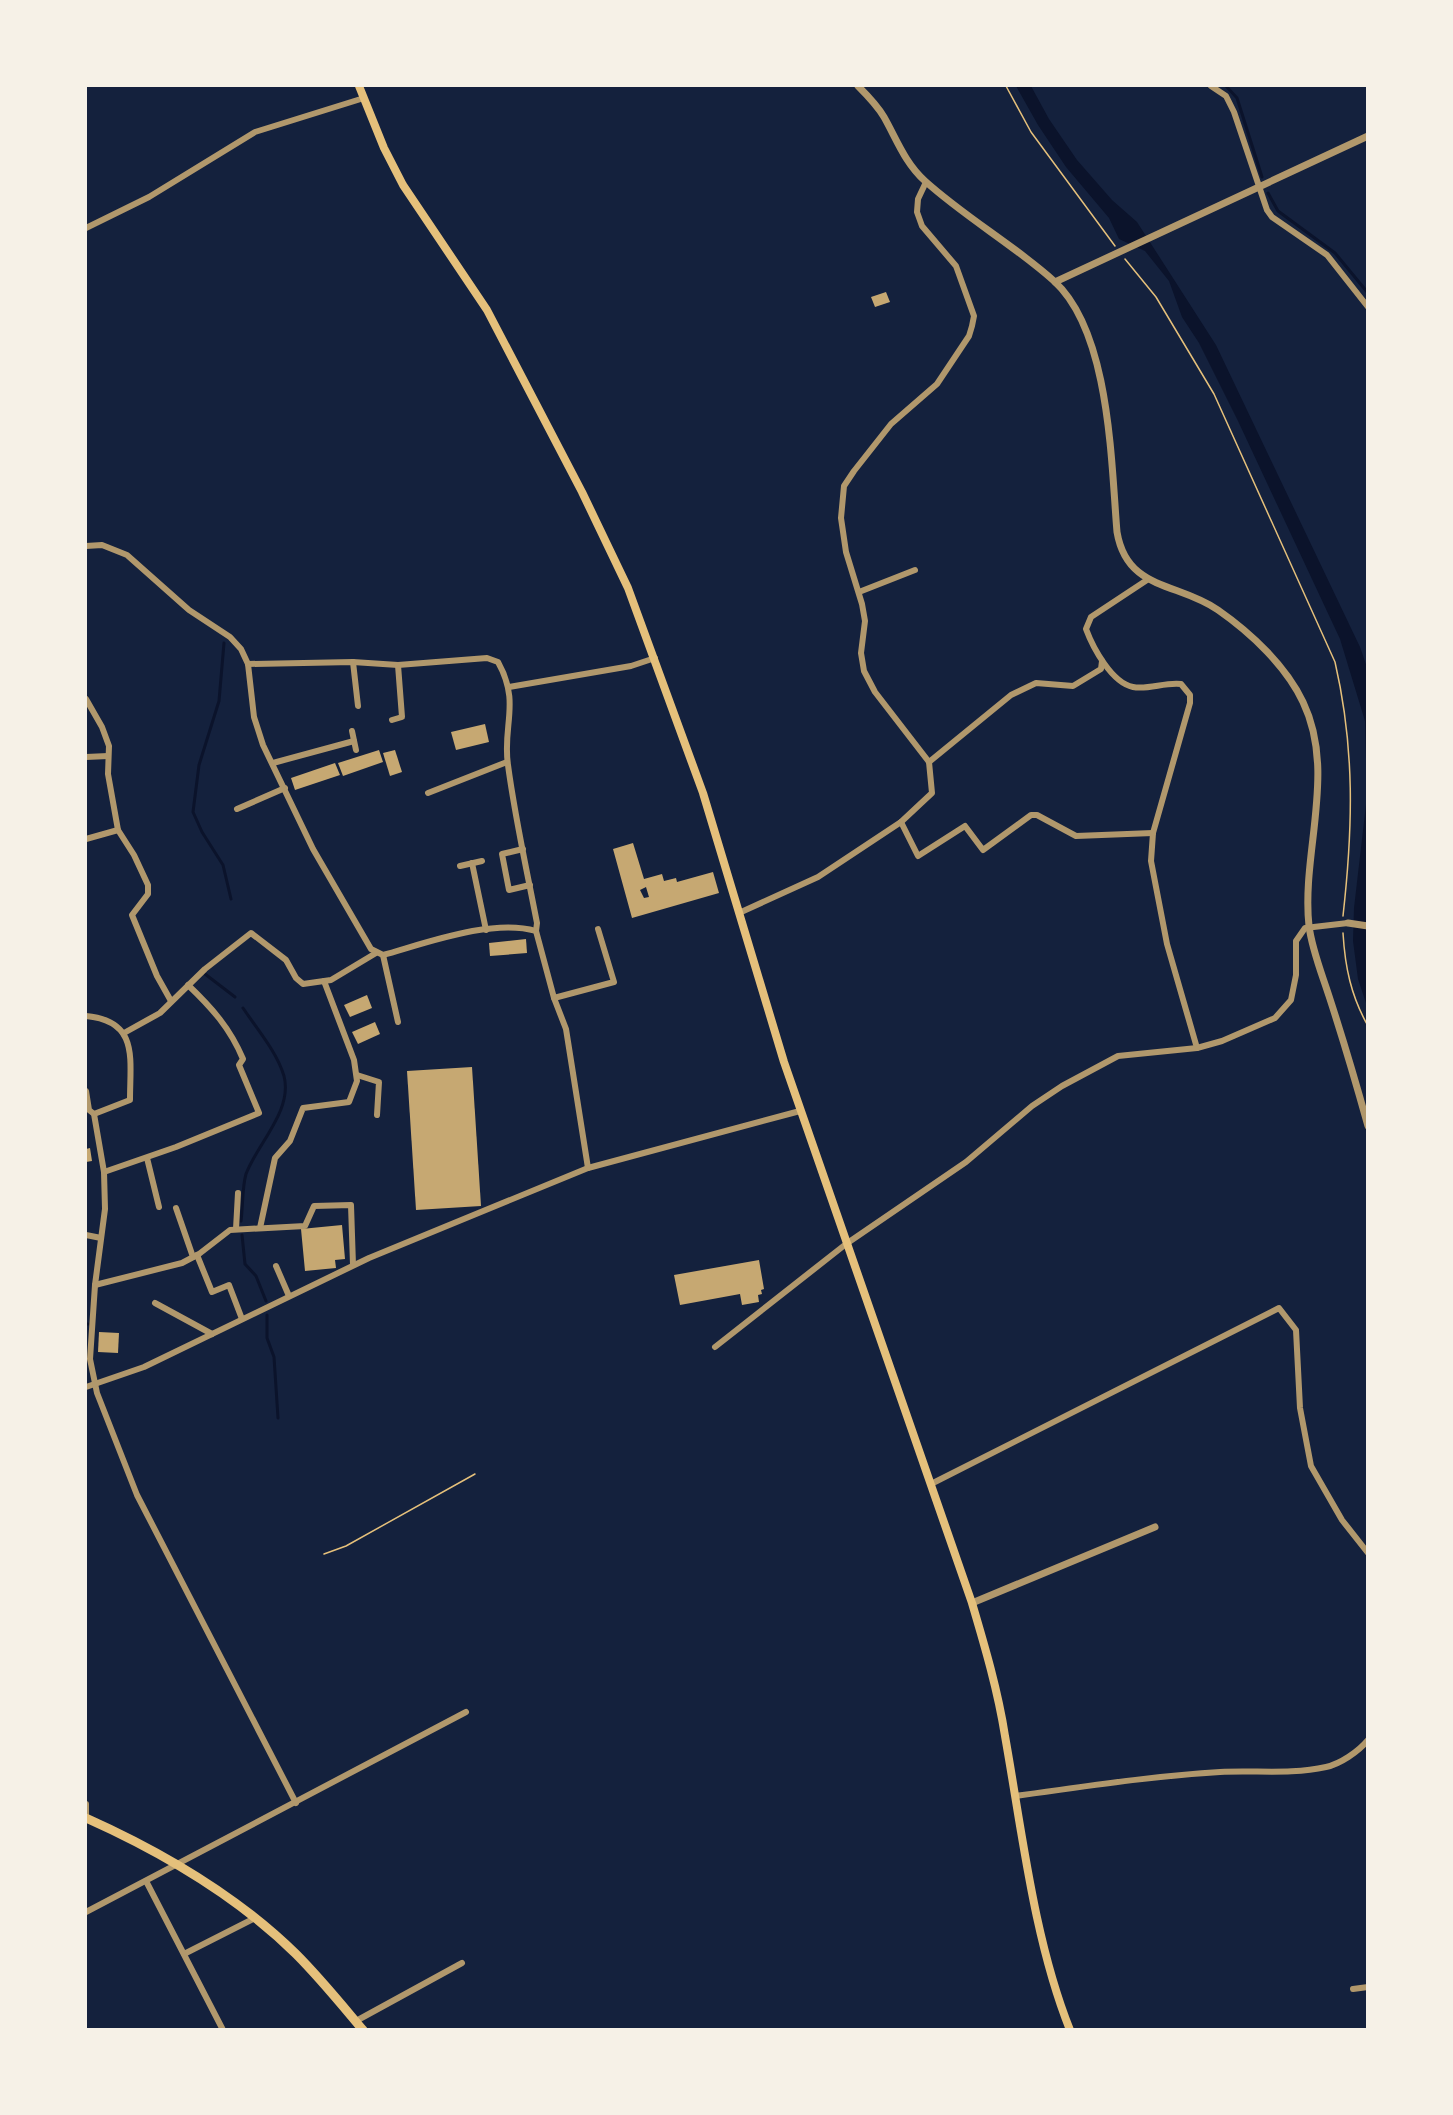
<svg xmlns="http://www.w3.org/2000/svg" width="1453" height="2115" font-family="'DejaVu Sans',sans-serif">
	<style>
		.water { fill: #0b132b }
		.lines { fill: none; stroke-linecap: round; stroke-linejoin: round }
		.stream { stroke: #0b132b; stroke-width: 3 }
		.building { fill: #c6a872; fill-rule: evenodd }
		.path { stroke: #e5c07b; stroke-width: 1.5 }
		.minor { stroke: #b1986c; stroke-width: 6 }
		.tertiary { stroke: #b1986c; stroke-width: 7 }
		.secondary { stroke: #e5c07b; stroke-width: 8 }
		.primary { stroke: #e5c07b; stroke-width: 9 }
	</style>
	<rect width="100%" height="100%" fill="#14213d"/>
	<!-- water -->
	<path class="water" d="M1016 86H1031L1049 119 1077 160 1112 200 1137 222 1216 345 1360 647 1368 670 1367 1006 1358 979 1353 941 1354 908 1367 796 1365 721 1340 639 1238 421 1199 343 1182 317 1169 281 1145 251 1119 239 1109 218 1066 167 1038 125Z"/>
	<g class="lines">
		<!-- stream -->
		<g class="stream">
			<path d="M1226 86 1237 98 1262 177"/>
			<path d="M1268 193 1278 211 1335 253 1368 293"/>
			<path d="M224 643 219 701 199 765 193 812 202 832 223 865 231 899"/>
			<path d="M205 974 235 997"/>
			<path d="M241 1221C243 1206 242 1188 246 1174 257 1144 293 1111 284 1076 277 1052 257 1029 243 1008"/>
			<path d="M242 1235 245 1264 256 1276 266 1301"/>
			<path d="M267 1315V1338L274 1357 278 1418"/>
			<path d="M86 1324H88"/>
		</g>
	</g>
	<!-- building -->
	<g class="building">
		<path d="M886 292 890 302 875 307 871 297Z"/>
		<path d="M485 724 489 742 456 750 451 732Z"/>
		<path d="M379 750 383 762 343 776 338 763Z"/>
		<path d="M395 750 402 772 390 776 383 753Z"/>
		<path d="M335 763 340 775 295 790 291 778Z"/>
		<path d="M633 843 644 879 662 874 664 881 676 878 677 882 713 872 719 893 632 918 613 849ZM646 887 649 897 644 898 640 890Z"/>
		<path d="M526 939 527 953 490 956 489 943Z"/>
		<path d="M367 995 372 1008 350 1017 344 1005Z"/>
		<path d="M375 1022 380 1034 358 1044 352 1032Z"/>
		<path d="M472 1067 481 1206 416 1210 407 1071Z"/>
		<path d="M90 1148 92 1161 86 1162V1149Z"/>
		<path d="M342 1225 345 1259 335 1260 336 1268 305 1271 301 1229Z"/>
		<path d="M759 1260 764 1289 761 1290 762 1294 758 1295 759 1302 742 1305 740 1294 680 1305 674 1275Z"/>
		<path d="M99 1332 119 1333 118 1353 98 1352Z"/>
	</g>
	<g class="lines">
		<!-- path -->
		<g class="path">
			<path d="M1006 86 1031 132 1115 246"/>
			<path d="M1125 259 1156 297 1214 394 1335 662C1355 749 1353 827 1343 916"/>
			<path d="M1343 933C1345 967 1351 996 1368 1026"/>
			<path d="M324 1554 346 1546 475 1474"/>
		</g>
		<!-- minor -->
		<g class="minor">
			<path d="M1211 86 1226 96 1234 112 1267 210 1272 217 1327 255 1368 307"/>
			<path d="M86 228 149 197 255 132 364 98"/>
			<path d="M86 546 102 545 127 555 189 610 230 637 241 649 248 664 254 717 263 745 313 849 371 949 383 955C426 943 493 918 536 931"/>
			<path d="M1147 580 1091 617 1086 629C1093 648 1112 683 1133 687 1148 690 1165 682 1181 684L1190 695V703L1153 833 1151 861 1167 944 1197 1048"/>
			<path d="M859 592 915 570"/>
			<path d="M353 662 358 706"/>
			<path d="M248 664 353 662 398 665 487 658 498 662C521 703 502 726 508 765 515 818 527 871 537 923L536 931 554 998 566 1029 588 1168"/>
			<path d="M509 687 631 666 655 658"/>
			<path d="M86 699 102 727 109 746 108 774 118 830 134 855 148 885V894L132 915 157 976 171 1001"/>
			<path d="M392 720 402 717 398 665"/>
			<path d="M352 731 356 750"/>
			<path d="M86 757 108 756"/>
			<path d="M929 762 1011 695 1036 683 1073 686 1101 669 1102 661"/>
			<path d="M273 763 354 741"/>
			<path d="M428 793 507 762"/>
			<path d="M237 809 285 788"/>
			<path d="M901 822 918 856 965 826 983 850 1031 815H1037L1076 836 1153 833"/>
			<path d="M86 839 118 830"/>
			<path d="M523 849 502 854 509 890 530 885"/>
			<path d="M472 863 486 930"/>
			<path d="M460 866 482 861"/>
			<path d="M739 913 818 877 901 822 932 793 929 762 875 692 864 671 861 653 865 621 862 604 846 552 841 518 844 486 854 471 891 424 937 384 969 336 972 326 974 316 956 266 922 226 917 212 918 199 926 182"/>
			<path d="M383 955 398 1022"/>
			<path d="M554 998 614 982 598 929"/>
			<path d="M86 1016C139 1021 130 1058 130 1100L94 1114"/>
			<path d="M124 1033 160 1013 205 969 251 933 286 960 296 978 303 984 331 980 376 953"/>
			<path d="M357 1075 379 1082 377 1115"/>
			<path d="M86 1091 89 1110 94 1114 104 1172 105 1209 95 1285 90 1359 97 1393 137 1495 296 1803"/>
			<path d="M147 1158 159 1207"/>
			<path d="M104 1172 176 1147 259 1113 239 1065 243 1059C230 1028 212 1008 188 985"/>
			<path d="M176 1208 193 1257"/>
			<path d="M260 1228 275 1158 290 1141 303 1108 349 1102 357 1081 354 1060 324 981"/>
			<path d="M236 1229 238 1193"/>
			<path d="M86 1235 101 1238"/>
			<path d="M197 1255 212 1292 229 1285 242 1319"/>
			<path d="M276 1266 289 1296"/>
			<path d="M95 1285 182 1263 199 1254 230 1230 305 1226 314 1206 351 1205 353 1265"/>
			<path d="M155 1303 212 1334"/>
			<path d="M715 1347 846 1244 966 1162 1032 1106 1062 1086 1118 1056 1197 1048 1222 1041 1275 1018 1291 1000 1296 975V941L1305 928 1348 923"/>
			<path d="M86 1387 144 1367 369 1258 588 1168 800 1111"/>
			<path d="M931 1484 1279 1308 1296 1330 1300 1408 1311 1466 1342 1520 1368 1553"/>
			<path d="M1015 1796C1083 1787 1151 1776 1220 1772 1255 1770 1291 1775 1326 1767 1340 1764 1358 1752 1368 1740"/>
			<path d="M86 1804V1814"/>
			<path d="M146 1881 223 2030"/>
			<path d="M86 1912 466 1712"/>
			<path d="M184 1954 253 1919"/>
			<path d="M1353 1989 1368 1987"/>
			<path d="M356 2021 462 1963"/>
		</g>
		<!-- tertiary -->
		<g class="tertiary">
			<path d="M858 86C867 95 877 105 884 117 897 140 905 163 925 181 966 218 1014 245 1054 281 1110 332 1111 461 1117 532 1127 591 1178 582 1218 610 1251 633 1286 666 1303 702 1337 773 1301 853 1309 926 1312 950 1322 974 1329 996 1343 1039 1356 1083 1368 1126"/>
			<path d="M1055 282 1368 136"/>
			<path d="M1348 923 1368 926"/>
			<path d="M972 1603 1155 1527"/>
		</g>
		<!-- secondary -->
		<path class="secondary" d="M359 86 384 148 403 185 487 310 582 492 628 588 703 793 784 1062 972 1603C985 1647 998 1691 1005 1736 1022 1831 1034 1940 1070 2030"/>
		<!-- primary -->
		<path class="primary" d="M86 1818C162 1852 236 1895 296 1954 320 1978 341 2004 363 2030"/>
	</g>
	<!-- border -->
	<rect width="1453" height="2115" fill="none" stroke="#f6f1e7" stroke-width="174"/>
</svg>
